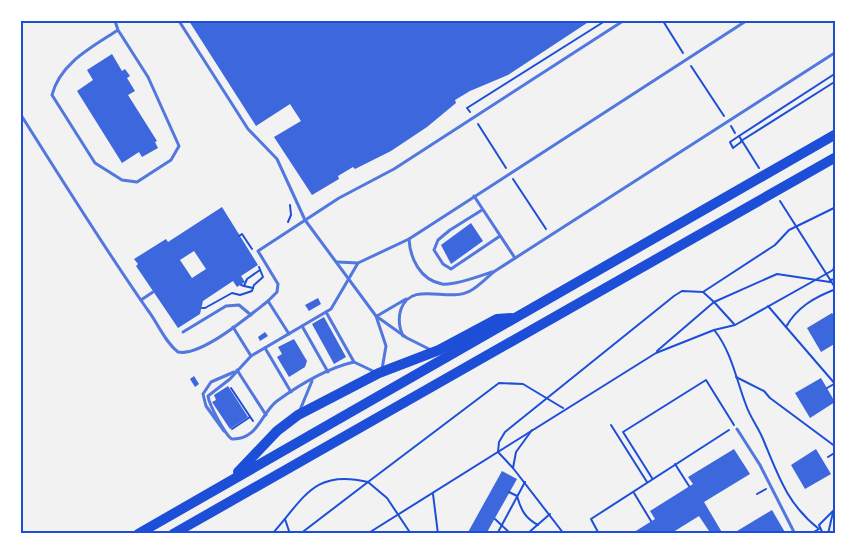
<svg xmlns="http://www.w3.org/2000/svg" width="857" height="555" font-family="Roboto,sans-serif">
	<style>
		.building { fill: #3d67dc; fill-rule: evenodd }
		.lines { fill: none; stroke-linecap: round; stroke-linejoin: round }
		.path { stroke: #1d4ed8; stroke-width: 2 }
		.service { stroke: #5277de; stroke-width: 3 }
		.primary { stroke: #1d4ed8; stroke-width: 10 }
		.neatline { fill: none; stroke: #1d4ed8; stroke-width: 2 }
	</style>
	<rect width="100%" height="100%" fill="#f2f2f2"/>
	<!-- building -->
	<g class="building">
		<path d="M189 21H590L508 75 470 91 455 100 456 103 427 127 391 151 355 169 353 167 338 176 339 179 312 195 274 137 301 121 290 104 256 126Z"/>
		<path d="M112 54 122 71 125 69 130 76 127 78 135 91 128 95 157 141 155 142 158 148 142 157 139 152 122 163 77 91 93 80 87 70Z"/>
		<path d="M222 207 258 265 241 276 245 282 237 287 233 281 203 301 200 314 178 328 136 266 138 264 134 259 166 239 168 242ZM194 251 206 269 192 278 180 260Z"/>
		<path d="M471 223 483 241 451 264 441 245Z"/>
		<path d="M318 298 321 304 309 311 305 305Z"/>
		<path d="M832 313 836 318V343L821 352 807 328Z"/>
		<path d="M324 317 346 357 334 364 312 324Z"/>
		<path d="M265 332 268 336 260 341 258 337Z"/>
		<path d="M294 339 307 361 305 367 289 377 277 357 282 354 278 347Z"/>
		<path d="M194 376 199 384 195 387 190 379Z"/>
		<path d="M821 378 835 402 810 418 795 393Z"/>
		<path d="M228 386 248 417 230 429 212 402 216 400 214 395Z"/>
		<path d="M734 449 750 474 704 502 723 534H711L699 516 670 534H631L655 519 650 511 693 484 688 477Z"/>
		<path d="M816 449 831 474 805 489 791 465Z"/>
		<path d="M502 471 517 479 486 534H467Z"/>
		<path d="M772 510 786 534H732Z"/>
	</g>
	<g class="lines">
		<!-- path -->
		<g class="path">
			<path d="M663 21 683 53"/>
			<path d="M691 66 724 116"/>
			<path d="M470 112 467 108 605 21"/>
			<path d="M478 124 506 168"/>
			<path d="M731 126 735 133"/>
			<path d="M739 136 730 142 733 148 741 142"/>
			<path d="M741 141 836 81"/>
			<path d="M759 168 739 136 836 73"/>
			<path d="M513 179 546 229"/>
			<path d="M780 201 836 289"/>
			<path d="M288 222 291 215 290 205"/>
			<path d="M239 236 242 234 252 249"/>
			<path d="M830 280 836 279"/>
			<path d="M241 285 244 286 247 279 260 270"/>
			<path d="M244 286 253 288"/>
			<path d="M836 289C815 297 797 307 786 327L836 385"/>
			<path d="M703 292 714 302 777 274 830 282"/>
			<path d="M768 306 786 327"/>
			<path d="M202 308H205L232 293 240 295 252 291 254 285 263 277 259 267"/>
			<path d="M715 331C732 353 736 379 746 405 750 417 758 427 763 439 778 475 787 504 819 529L810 534"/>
			<path d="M657 351 714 302 734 324"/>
			<path d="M736 377 764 391 770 398 836 447"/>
			<path d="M231 388 253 421"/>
			<path d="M827 388 834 384"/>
			<path d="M611 425 647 482"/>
			<path d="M232 429 250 417"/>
			<path d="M532 430 516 452 513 468 498 452 499 442 505 432 674 296 682 291 703 292 775 245 789 230 836 207"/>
			<path d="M828 457 836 452"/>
			<path d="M675 464 689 486"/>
			<path d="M513 468 564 534"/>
			<path d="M652 478 623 432 706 380 734 425"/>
			<path d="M509 492 517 496C521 510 525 518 538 525"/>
			<path d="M634 493 651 521"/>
			<path d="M433 494 438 534"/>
			<path d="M757 494 766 489"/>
			<path d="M285 519 290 534"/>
			<path d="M495 519 511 534"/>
			<path d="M272 534C305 497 314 469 368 482L499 383 523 384 563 408"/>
			<path d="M300 534 368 482 387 498 411 534"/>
			<path d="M367 534 656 353 714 330 735 325 826 274 833 270 836 262"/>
			<path d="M497 534 525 482"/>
			<path d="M527 534 550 514"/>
			<path d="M599 534 591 519 729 430"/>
			<path d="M823 534 819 525 836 508"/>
			<path d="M828 534 833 512"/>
		</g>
		<!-- service -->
		<g class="service">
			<path d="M115 21 118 30 148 77 179 146 171 160 137 182 122 180 95 163 52 95C60 63 92 47 118 30"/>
			<path d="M179 21 248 129 277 159 305 220 376 316 386 346 382 369"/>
			<path d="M21 115C62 180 103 246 147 309 158 323 164 341 178 352 201 357 250 315 268 301"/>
			<path d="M474 196 515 258"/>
			<path d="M482 210 450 230 438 240 434 250 443 264 451 269 500 236"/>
			<path d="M409 239C410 258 420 280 442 284 453 286 480 276 492 272"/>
			<path d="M337 262 358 263"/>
			<path d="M141 300 153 292"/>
			<path d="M326 312 354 362 375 372"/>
			<path d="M376 316 407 338 431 350"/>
			<path d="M377 316 406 299"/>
			<path d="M302 326 328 372"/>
			<path d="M233 327 251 356 331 309 358 263 409 239 746 21"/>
			<path d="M183 332 226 306 239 305 251 315"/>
			<path d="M289 334 268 301 277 292 278 284 258 251 339 198 394 169 623 21"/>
			<path d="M403 336C399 327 398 318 401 309 412 280 448 303 470 291 479 286 487 277 495 271 509 262 523 253 537 244L836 52"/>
			<path d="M265 348 291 392"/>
			<path d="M251 356 230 379 208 396C209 405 226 436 232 439 258 440 261 413 277 401 299 385 328 368 354 362"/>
			<path d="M237 370 266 415"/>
			<path d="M300 410 312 381"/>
			<path d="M737 429 760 465 795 534"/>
			<path d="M224 431 206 406 203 394 211 382 234 372"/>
		</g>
		<!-- primary -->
		<g class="primary">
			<path d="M238 472 277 431 298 415 379 373 439 350 497 319 511 318"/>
			<path d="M138 534 836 134"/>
			<path d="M173 534 836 157"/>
		</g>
	</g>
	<!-- border -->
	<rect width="857" height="555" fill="none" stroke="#ffffff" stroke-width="45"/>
	<rect x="22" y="22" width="812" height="510" class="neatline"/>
</svg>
